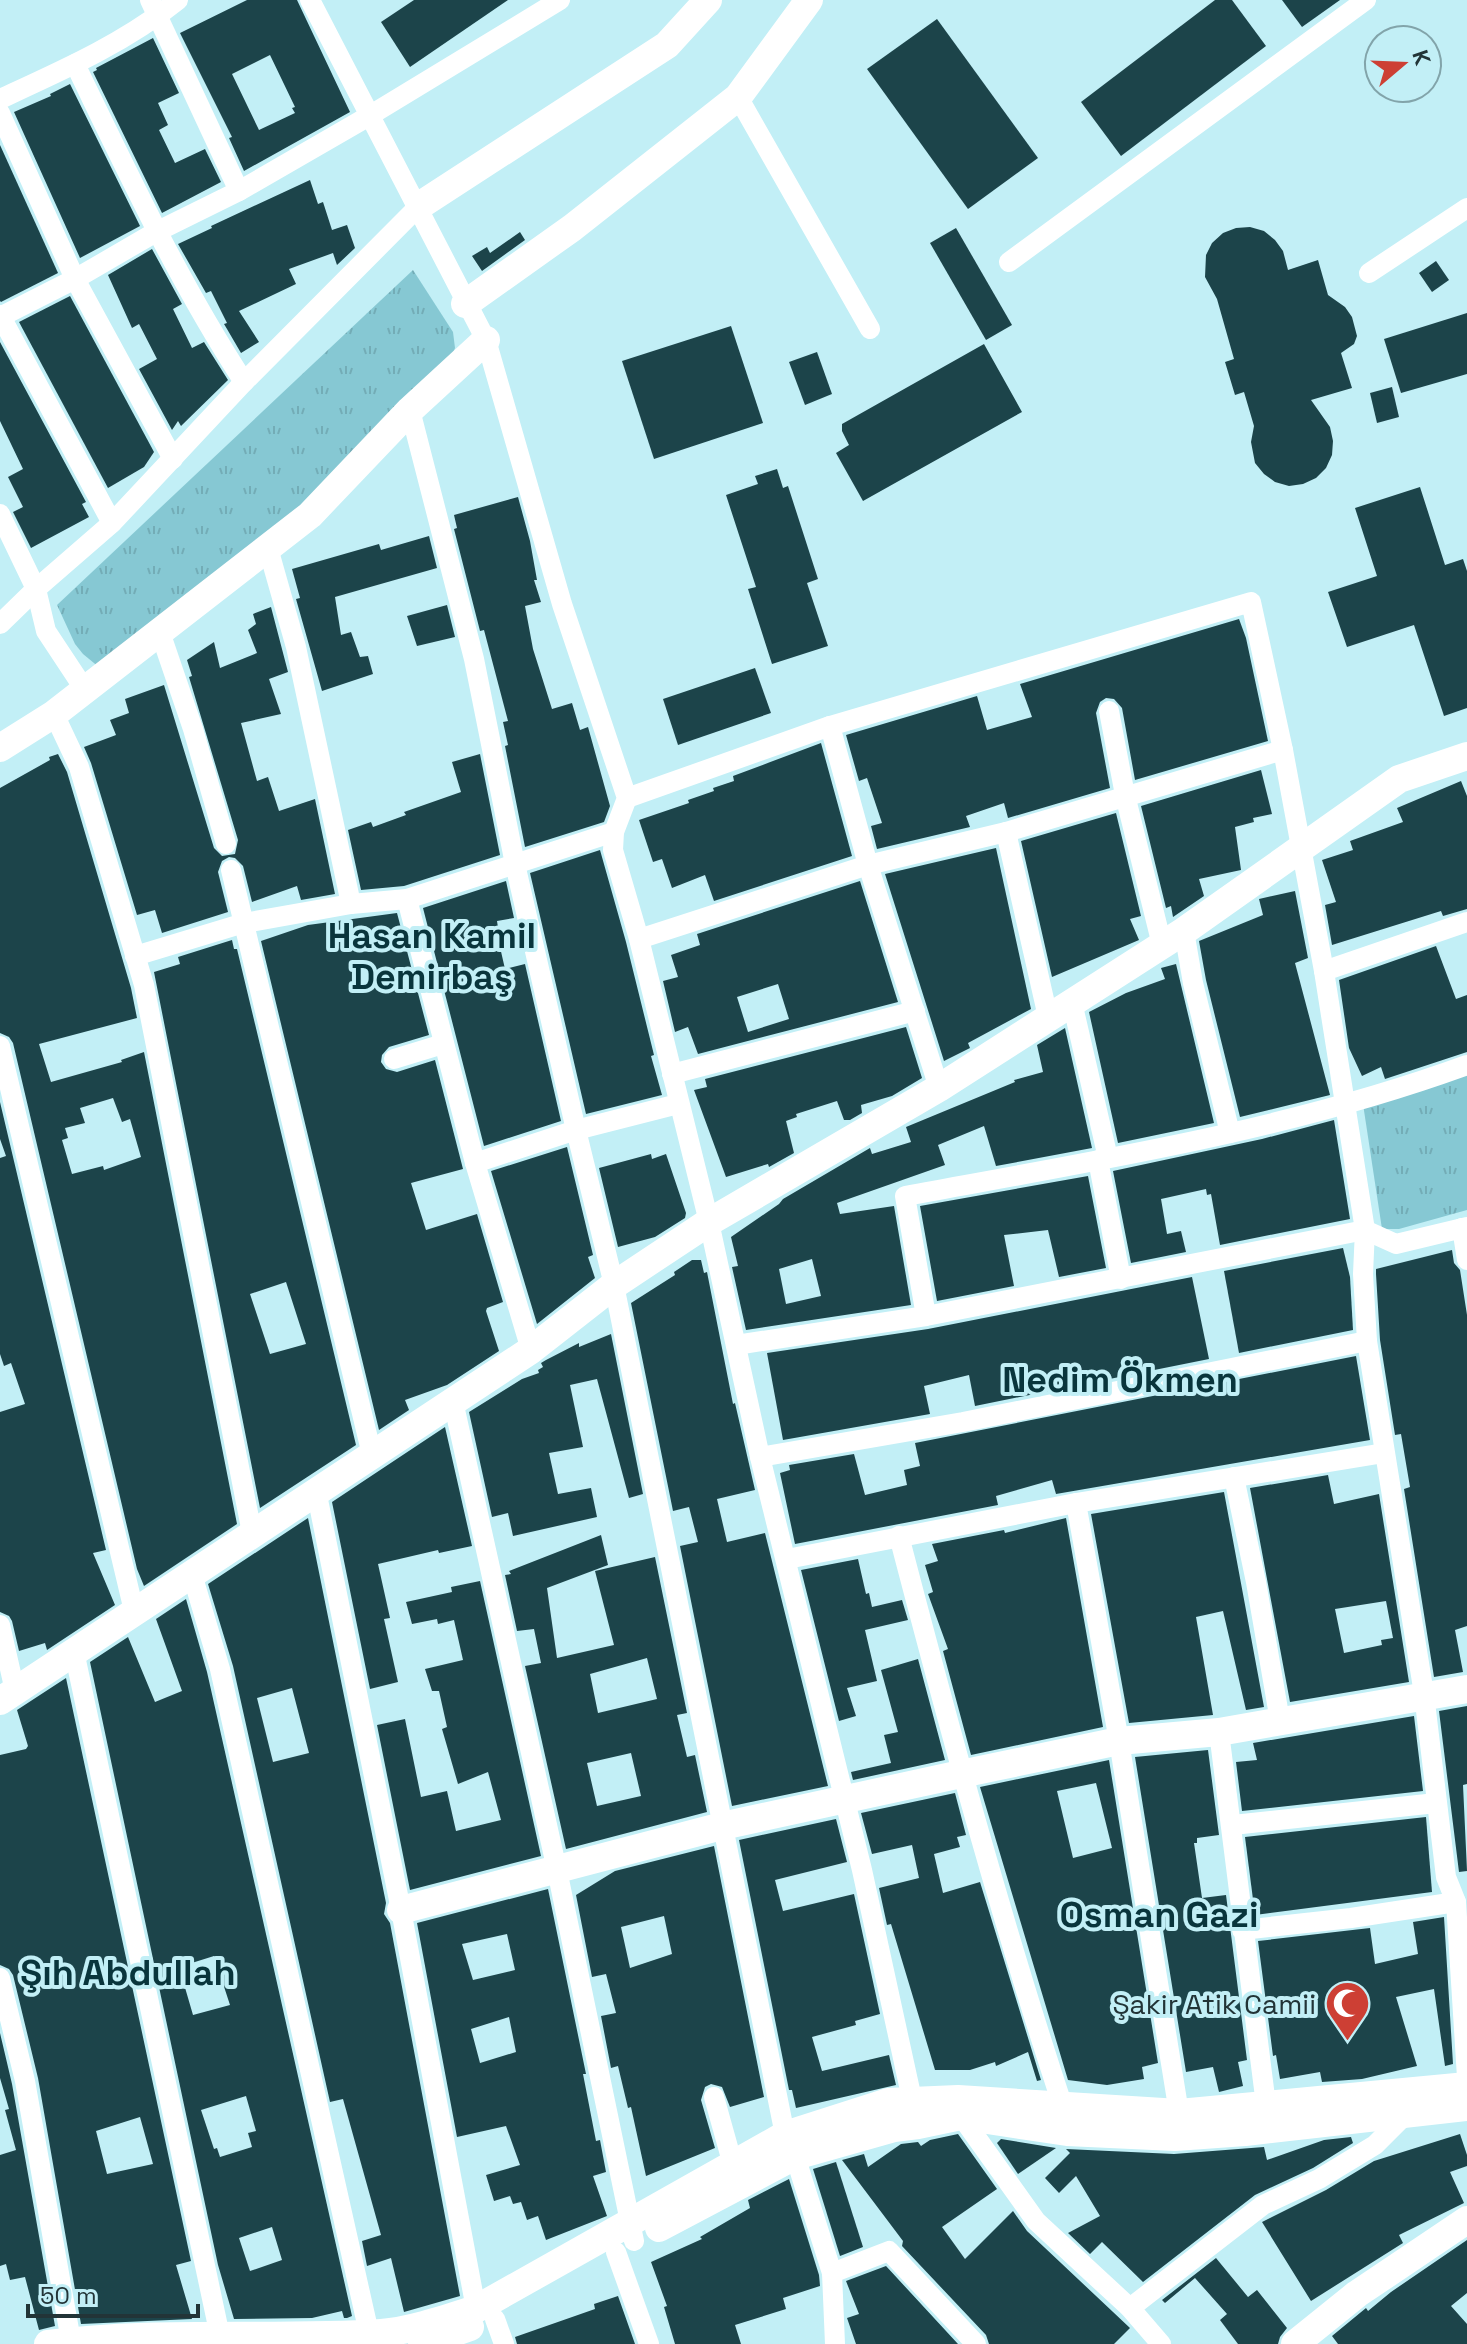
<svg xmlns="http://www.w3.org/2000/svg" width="1467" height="2344" font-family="'Space Grotesk',sans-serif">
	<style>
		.grass { fill: url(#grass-tufts) }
		.building { fill: #1c444a; fill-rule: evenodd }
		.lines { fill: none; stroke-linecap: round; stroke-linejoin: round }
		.street { stroke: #fff; stroke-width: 20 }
		.secondary { stroke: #fff; stroke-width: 28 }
		.labels { text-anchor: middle; stroke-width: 8; stroke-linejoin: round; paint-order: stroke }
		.poi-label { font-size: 28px; fill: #223437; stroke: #c2eff6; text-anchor: end }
		.district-label { font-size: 36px; font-weight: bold; fill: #09353c; stroke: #c2eff6 }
	</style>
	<defs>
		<pattern id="grass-tufts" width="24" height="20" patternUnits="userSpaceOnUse" patternTransform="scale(2)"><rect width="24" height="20" fill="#86c8d3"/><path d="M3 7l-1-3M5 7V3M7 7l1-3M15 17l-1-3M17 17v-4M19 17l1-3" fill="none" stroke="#73acb6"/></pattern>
	</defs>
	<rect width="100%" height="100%" fill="#c2eff6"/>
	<!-- grass -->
	<g class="grass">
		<path d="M413 270 453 332 455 348 445 375 340 481 100 668 83 654 75 644 57 605Z"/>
		<path d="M1467 1075V1210L1399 1229H1382L1363 1104Z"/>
	</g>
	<!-- building -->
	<g class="building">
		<path d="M247 0H297L350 112 244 171 229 138 232 137 180 33ZM270 55 295 107 292 108 295 113 259 130 232 74Z"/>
		<path d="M414 0H508L410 67 381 22Z"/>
		<path d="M1215 0H1232L1266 46 1121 156 1081 102Z"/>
		<path d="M1282 0H1340L1302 27Z"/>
		<path d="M937 19 1038 158 968 209 867 69Z"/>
		<path d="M153 38 179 93 158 103 168 125 159 130 175 163 205 149 221 182 162 213 93 72 97 70 96 68Z"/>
		<path d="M70 84 140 226 80 258 14 112 51 96 50 94Z"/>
		<path d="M0 145 58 273 1 302 0 301Z"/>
		<path d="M310 180 318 204 323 202 332 230 347 225 355 248 337 265 333 253 289 269 296 284 239 311 259 342 241 353 227 329 224 324 227 323 211 291 206 293 178 244 212 228 211 226Z"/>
		<path d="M1250 227 1264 231 1275 240 1283 251 1288 270 1318 260 1328 295 1345 307 1352 317 1357 336 1354 344 1341 353 1352 388 1311 400 1330 427 1333 441 1332 455 1326 468 1316 478 1303 484 1289 486 1275 482 1264 474 1255 463 1251 442 1254 426 1244 392 1235 395 1225 362 1234 359 1217 299 1205 277 1206 255 1212 243 1223 233 1236 228Z"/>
		<path d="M956 228 1012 325 986 340 930 243Z"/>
		<path d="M520 232 525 240 482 271 472 256 487 247 490 253Z"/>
		<path d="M152 249 182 304 173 309 192 348 204 342 228 380 181 426 178 421 172 430 139 369 157 359 139 324 132 328 108 275Z"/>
		<path d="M1436 261 1449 280 1432 292 1419 273Z"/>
		<path d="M70 296 154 452 144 467 108 488 19 322Z"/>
		<path d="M1467 313V374L1401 393 1384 339Z"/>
		<path d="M731 326 763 423 654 459 622 361Z"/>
		<path d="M0 342 86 502 82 504 89 517 31 548 13 512 23 507 8 477 23 469 0 421Z"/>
		<path d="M984 344 1022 412 863 501 836 453 849 445 842 431V424Z"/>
		<path d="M817 352 832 394 805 405 789 362Z"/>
		<path d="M1392 387 1399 417 1377 423 1370 393Z"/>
		<path d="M777 469 783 488 788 486 818 579 807 583 828 646 772 664 748 589 756 587 726 495 758 484 755 476Z"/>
		<path d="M1420 487 1445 565 1463 559 1467 571V708L1444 716 1414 625 1347 647 1328 592 1377 576 1355 508Z"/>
		<path d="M518 497 530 541 537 580H534L541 602 525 606 533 649 552 709 572 703 580 730 588 727 610 806 604 822 525 847 505 746 508 745 503 722 508 721 484 630 480 631 454 529 457 528 454 515Z"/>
		<path d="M429 536 437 568 335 597 341 635 351 632 360 657 368 656 373 674 322 691 296 599 300 598 292 569 379 544 381 550Z"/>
		<path d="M447 605 455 637 417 646 407 616Z"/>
		<path d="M271 607 288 672 269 679 281 714 241 723 257 781 268 777 279 811 315 799 335 894 301 900 297 886 252 902 243 866 235 858 229 857 222 861 218 872 228 912 162 933 155 910 137 915 91 763 84 747 116 735 110 720 129 713 125 699 164 685 214 848 222 856 235 854 238 840 189 677 192 676 187 660 214 642 220 668 257 653 248 630 256 624 253 614Z"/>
		<path d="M1239 619 1246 638 1268 741 1135 780 1122 708 1114 699 1106 698 1100 702 1096 713 1110 788 1008 818 1004 803 966 816 970 827 877 849 871 826 882 823 867 778 859 781 846 735 977 696 987 730 1032 717 1020 684Z"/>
		<path d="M755 668 771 713 678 745 663 699Z"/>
		<path d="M821 743 852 856 714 901 705 875 672 888 662 859 653 862 639 820 689 803 688 800 714 791 713 788 734 781 733 776Z"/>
		<path d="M58 754 67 772 131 988 137 1018 39 1044 51 1082 122 1062 121 1060 144 1052 237 1524 144 1586 137 1569 13 1043 9 1037 0 1033V788L50 760 49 757ZM113 1098 122 1122 130 1119 141 1157 104 1170 103 1166 72 1174 62 1140 68 1138 65 1128 85 1123 80 1108Z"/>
		<path d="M480 754 500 855 404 886 361 890 348 830 371 822 373 827 406 815 404 812 461 792 452 762Z"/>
		<path d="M1261 770 1272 814 1253 818 1254 822 1235 827 1241 870 1199 879 1204 896 1173 917 1171 906 1166 908 1141 806Z"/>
		<path d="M1461 781 1467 796V909L1443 916 1441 911 1332 945 1325 905 1336 902 1322 860 1353 850 1350 841 1403 822 1397 808Z"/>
		<path d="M1116 813 1141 916 1130 919 1139 940 1052 977 1021 841Z"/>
		<path d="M996 848 1031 1009 968 1043 970 1048 944 1061 885 874Z"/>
		<path d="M600 850 626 942 654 1055 651 1056 662 1095 586 1114 530 873Z"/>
		<path d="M506 881 514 918 497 921 499 934H497L505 969 525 964 561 1121 484 1146 423 908Z"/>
		<path d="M860 881 898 1002 698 1054 688 1027 675 1032 663 981 678 977 671 955 700 945 697 934ZM778 984 789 1019 748 1032 737 997Z"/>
		<path d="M1295 891 1308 958 1295 963 1330 1095 1240 1117 1206 980 1199 941 1263 915 1259 899Z"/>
		<path d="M397 913 429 1035 389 1047 382 1055 381 1062 386 1069 397 1072 435 1060 463 1169 411 1183 426 1230 477 1214 503 1302 487 1308 486 1311 499 1351 447 1385 405 1400 409 1410 379 1430 261 941 308 925Z"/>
		<path d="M232 940 234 949H237L356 1445 260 1508 154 972 180 964 178 957ZM286 1282 306 1344 270 1354 250 1294Z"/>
		<path d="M1436 946 1456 999 1467 995V1052L1385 1079 1381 1067 1362 1076 1349 1048 1339 980Z"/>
		<path d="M1176 964 1214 1123 1118 1143 1089 1012 1126 993 1165 979 1161 968Z"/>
		<path d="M906 1027 922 1078 892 1096 861 1105 862 1113 850 1120H844L837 1101 796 1114 797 1117 786 1121 794 1153 769 1167 768 1164 726 1177 694 1090 707 1087 705 1079Z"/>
		<path d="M1065 1028 1092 1148 996 1166 984 1126 938 1145 945 1165 837 1203 840 1214 894 1206 911 1305 746 1330 732 1267 738 1266 731 1237 779 1204 783 1199 870 1148 872 1154 911 1142 906 1127 1015 1082 1014 1080 1043 1072 1037 1045ZM812 1259 821 1296 786 1304 779 1269Z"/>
		<path d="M0 1102 106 1550 93 1553 115 1605 47 1650 45 1643 19 1651 12 1621 9 1616 0 1612V1412L25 1404 11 1363 4 1366 0 1354V1158L6 1156 0 1139Z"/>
		<path d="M1334 1120 1350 1219 1220 1245 1211 1194 1207 1195 1206 1189 1161 1199 1167 1234 1181 1231 1186 1252 1131 1263 1113 1171 1262 1139Z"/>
		<path d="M567 1147 593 1255 588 1257 595 1278 537 1324 491 1171Z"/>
		<path d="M651 1154 652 1159 666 1154 686 1213 685 1218 655 1237 618 1247 599 1168Z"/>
		<path d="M1088 1176 1106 1268 1059 1277 1048 1230 1004 1235 1014 1286 937 1301 920 1206Z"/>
		<path d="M1343 1248 1350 1277 1353 1330 1239 1353 1224 1271Z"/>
		<path d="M1452 1250 1454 1263 1460 1270 1467 1315V1626L1455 1630 1463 1672 1434 1677 1404 1489 1410 1487 1401 1434 1395 1435 1380 1340 1376 1274V1269Z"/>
		<path d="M692 1260H701L704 1273 707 1272 733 1404 735 1403 755 1490 717 1499 727 1542 765 1533 828 1786 732 1806 680 1546 698 1542 689 1507 673 1511 631 1303 675 1275 674 1272Z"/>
		<path d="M1192 1277 1209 1359 975 1406 969 1375 924 1386 930 1414 783 1440 767 1353 928 1329Z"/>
		<path d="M611 1334 643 1494 629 1498 597 1379 570 1385 583 1447 549 1453 558 1494 591 1488 597 1517 513 1536 508 1513 492 1517 469 1412 522 1379 539 1373 538 1370 543 1367 541 1363 546 1360 579 1343V1347Z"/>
		<path d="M1356 1356 1370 1440 1056 1494 1052 1480 996 1496 998 1505 795 1544 780 1473 790 1470 789 1465 854 1454 865 1495 907 1485 904 1470 920 1466 915 1443Z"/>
		<path d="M445 1427 472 1546 439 1553 438 1550 378 1564 390 1618 384 1619 398 1682 370 1689 332 1502Z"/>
		<path d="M1328 1475 1334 1504 1379 1494 1409 1682 1290 1702 1250 1488ZM1386 1601 1393 1638 1381 1640 1382 1645 1344 1653 1335 1609Z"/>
		<path d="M1224 1492 1264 1707 1246 1710 1223 1611 1196 1617 1213 1715 1129 1723 1091 1514Z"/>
		<path d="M308 1518 386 1903 384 1914 390 1923 460 2296 404 2312 391 2258 367 2266 362 2241 381 2235 343 2099 330 2102 233 1666 208 1584ZM292 1688 309 1753 273 1762 257 1698Z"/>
		<path d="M1066 1518 1103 1727 971 1755 943 1651 948 1649 928 1594 933 1592 925 1565 938 1561 932 1544 1004 1530 1005 1533Z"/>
		<path d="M601 1535 608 1565 547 1588 557 1658 614 1645 595 1571 655 1557 687 1713 677 1715 687 1757 695 1755 707 1812 566 1849 525 1666 541 1663 534 1629 517 1631 505 1575 511 1574 509 1571ZM647 1658 657 1699 598 1713 590 1674ZM631 1753 641 1796 597 1806 587 1763Z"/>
		<path d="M858 1559 866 1594 869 1593 872 1607 902 1600 908 1620 865 1630 877 1681 847 1688 856 1716 839 1721 801 1570Z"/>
		<path d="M480 1581 541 1856 410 1890 377 1725 405 1719 421 1797 447 1791 456 1831 501 1820 488 1772 458 1784 442 1729 447 1727 439 1691H432L425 1669 463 1660 454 1620 438 1624 437 1619 412 1624 406 1602 452 1592 451 1587Z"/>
		<path d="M186 1599 207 1672 352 2316 347 2318H344L342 2311 312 2318 234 2319 218 2265 90 1662 128 1637 155 1702 182 1691 156 1619ZM214 1956 230 2005 193 2015 179 1967ZM246 2096 256 2131 248 2133 252 2147 220 2157 217 2148 214 2149 201 2110ZM272 2227 282 2260 250 2271 239 2238Z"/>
		<path d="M918 1659 945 1760 853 1780 851 1772 891 1763 884 1735 898 1732 881 1670Z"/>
		<path d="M66 1678 191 2261 176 2265 192 2319 81 2324 38 2078 13 1975 9 1969 0 1965V1755L26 1749 28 1746 17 1710ZM140 2117 153 2164 107 2174 96 2131Z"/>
		<path d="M1467 1706V1784L1463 1785 1467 1871 1459 1872 1439 1711Z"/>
		<path d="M1414 1716 1423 1791 1242 1811 1236 1762 1257 1760 1253 1743Z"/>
		<path d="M1208 1750 1219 1835 1197 1838V1843H1194L1202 1898 1226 1895 1247 2060 1238 2062 1243 2086 1219 2092 1213 2067 1186 2072 1135 1757Z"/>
		<path d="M1109 1760 1158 2063 1142 2067 1144 2079 1107 2085 1068 2080 980 1787ZM1096 1783 1112 1848 1073 1858 1057 1791Z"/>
		<path d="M955 1793 966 1835 957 1837 960 1847 934 1854 943 1893 980 1882 1041 2080 1037 2081 1028 2052 996 2066 995 2062 970 2070H935L891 1924 887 1925 879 1888 919 1878 912 1845 872 1854 861 1813Z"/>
		<path d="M1426 1817 1432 1892 1255 1915 1245 1837Z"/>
		<path d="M836 1819 847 1862 775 1880 783 1911 854 1894 880 2014 855 2021 856 2025 812 2037 822 2071 889 2055 896 2085 796 2108 792 2090H789L739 1840Z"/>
		<path d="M714 1846 764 2097 730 2107 722 2087 711 2084 705 2087 701 2100 715 2148 646 2176 631 2107 628 2108 618 2066 611 2068 601 2016 616 2013 606 1974 592 1977 576 1895 615 1871ZM664 1916 672 1954 630 1968 621 1927Z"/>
		<path d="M548 1889 586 2074H583L596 2141 600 2140 606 2172 593 2176 607 2216 546 2240 538 2216 527 2220 521 2202 513 2204 510 2196 494 2201 486 2175 520 2165 506 2126 457 2137 417 1923ZM507 1934 515 1970 473 1980 462 1944ZM509 2017 516 2052 480 2063 471 2029Z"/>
		<path d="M1444 1917 1453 2064 1445 2066 1434 1989 1396 1997 1417 2066 1362 2079 1322 2082 1320 2072 1280 2079 1276 2055 1273 2056 1258 1941 1370 1928 1375 1964 1418 1954 1413 1922Z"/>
		<path d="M0 2033 12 2084 55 2326 39 2330 25 2277 10 2280 6 2264 0 2266V2155L16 2150 5 2110 9 2109 0 2078Z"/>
		<path d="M958 2134 997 2189 942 2227 965 2259 1013 2211 1027 2231 1130 2328 1114 2344H989L986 2335 902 2246 903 2241 842 2160 864 2154 868 2167 901 2144 918 2142 921 2146 930 2140Z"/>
		<path d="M1460 2134 1467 2155V2166L1450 2172 1464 2203 1399 2235 1403 2243 1311 2301 1262 2222 1326 2190 1374 2161Z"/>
		<path d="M1351 2137 1353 2143 1313 2168 1255 2195 1143 2282 1102 2242 1090 2254 1068 2233 1100 2216 1076 2176 1059 2193 1045 2178 1070 2153 1066 2149 1174 2154 1264 2147 1267 2160 1324 2140Z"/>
		<path d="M1001 2139 1056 2148 1018 2174 997 2143Z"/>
		<path d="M836 2162 863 2247 840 2256 813 2169Z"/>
		<path d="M789 2179 819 2275 820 2286 783 2298 786 2309 735 2325 741 2344H675L664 2307 667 2306 651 2262 702 2239 700 2237 750 2208 748 2200Z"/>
		<path d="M1467 2240V2293L1451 2306 1467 2324V2344H1338L1332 2336 1366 2308 1368 2311 1391 2292Z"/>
		<path d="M1216 2258 1248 2297 1257 2290 1287 2328 1280 2337 1278 2344H1238L1220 2320 1227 2314 1195 2278 1165 2303 1162 2300Z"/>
		<path d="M886 2266 958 2344H856L847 2318 859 2314 846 2281Z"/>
		<path d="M618 2296 635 2344H517L515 2337 595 2309 594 2304Z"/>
	</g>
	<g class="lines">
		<!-- street -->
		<g class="street">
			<path d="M150 0 239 191"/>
			<path d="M310 0 486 340 562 604 627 798 614 832 613 850 639 939 709 1222 760 1457 862 1870 915 2113"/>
			<path d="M75 64C128 173 178 281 244 382"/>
			<path d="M738 97 870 329"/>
			<path d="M0 99C61 71 125 43 178 0"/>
			<path d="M0 113 75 279 173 459"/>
			<path d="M1009 262 1366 0"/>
			<path d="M1369 273 1467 208"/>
			<path d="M0 315 112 523"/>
			<path d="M0 317 75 279 156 232 239 191 369 116 560 0"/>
			<path d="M410 410 474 659 515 864 576 1130 614 1285 785 2135 795 2156 832 2273 835 2344"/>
			<path d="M0 514 36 589 46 631 85 690"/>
			<path d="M268 548 296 647 351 904"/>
			<path d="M0 624 36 589 112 523 244 382 419 206"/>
			<path d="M160 632 193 729 226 844"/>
			<path d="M1109 711 1125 795 1162 945"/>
			<path d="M54 714 79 767 144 985 252 1533"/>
			<path d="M830 726 868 865 939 1088"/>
			<path d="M627 798 830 726 1251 602 1283 750 1324 971 1365 1230 1363 1274 1367 1341 1424 1694 1446 1877 1456 1902 1467 2077"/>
			<path d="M1006 832 1048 1017"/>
			<path d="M231 870 372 1455"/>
			<path d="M407 899 475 1163 531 1350"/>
			<path d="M1184 931 1193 983 1230 1133"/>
			<path d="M639 939 868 865 1006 832 1283 750"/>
			<path d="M135 956 244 923 351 904 407 899 614 832"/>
			<path d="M1324 971 1467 922"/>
			<path d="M1072 1002 1108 1158"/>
			<path d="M0 1046 134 1611"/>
			<path d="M394 1059 443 1044"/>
			<path d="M672 1074 915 1011"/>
			<path d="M1098 1160 1121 1279"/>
			<path d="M475 1163 576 1130 678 1104"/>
			<path d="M1462 1228 1467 1260"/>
			<path d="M926 1316 905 1196C1094 1161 1286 1131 1467 1065"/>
			<path d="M736 1345 926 1316 1365 1230 1396 1244 1467 1227"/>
			<path d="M453 1401 557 1870 634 2241"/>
			<path d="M760 1457 963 1422 1367 1341"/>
			<path d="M1234 1477 1256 1582 1280 1721"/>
			<path d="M316 1490 401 1910 476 2309"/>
			<path d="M1076 1503 1119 1741 1179 2113"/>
			<path d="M899 1536C949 1728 1001 1919 1063 2107"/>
			<path d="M787 1559 1076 1503 1384 1453"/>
			<path d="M192 1574 220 1669 369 2333"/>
			<path d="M0 1625 15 1691"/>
			<path d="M74 1651 220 2336"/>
			<path d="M1219 1732 1266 2105"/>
			<path d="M1233 1825 1436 1803"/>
			<path d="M1242 1930 1351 1918 1456 1902"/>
			<path d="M0 1978 25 2081 71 2341"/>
			<path d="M714 2097 733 2165"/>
			<path d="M961 2116 1036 2221 1130 2308 1161 2344"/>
			<path d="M616 2252 649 2344"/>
			<path d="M832 2273 889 2251 976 2344"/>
			<path d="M1130 2308 1263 2205 1319 2179 1375 2145 1407 2113"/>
			<path d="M495 2319 504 2344"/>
		</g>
		<!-- secondary -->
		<g class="secondary">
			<path d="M419 206 667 45 708 0"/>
			<path d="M465 304 572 228 738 97 809 0"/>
			<path d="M0 748 54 714 310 515 410 410 486 340"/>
			<path d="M0 1701 531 1350 614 1285 709 1222 939 1088 1184 931 1399 779 1467 756"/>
			<path d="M401 1910 722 1826 961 1774 1119 1741 1219 1732 1467 1689"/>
			<path d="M659 2228 795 2156 894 2128 918 2125 961 2116 1067 2132 1175 2137 1245 2132 1467 2107"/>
			<path d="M48 2344C158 2330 270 2340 381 2333 410 2331 448 2318 476 2309L785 2135 888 2102 958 2099 1179 2113 1467 2086"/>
			<path d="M422 2344 470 2327"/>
			<path d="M1295 2344 1357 2294 1467 2220"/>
		</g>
	</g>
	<!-- icons -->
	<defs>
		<symbol id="mosque-pin" viewBox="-11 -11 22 30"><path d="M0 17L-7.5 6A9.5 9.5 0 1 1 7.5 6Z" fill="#cd3f34" stroke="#c2eff6"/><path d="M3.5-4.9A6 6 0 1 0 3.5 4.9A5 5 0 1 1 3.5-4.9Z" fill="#fff"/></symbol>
	</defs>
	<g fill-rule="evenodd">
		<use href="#mosque-pin" x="1322" y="1978" width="51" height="69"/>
	</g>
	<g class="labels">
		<!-- poi labels -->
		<g class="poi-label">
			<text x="1316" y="2014">Şakir Atik Camii</text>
		</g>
		<!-- district labels -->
		<g class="district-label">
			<text x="432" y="948">Hasan Kamil<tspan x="432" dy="41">Demirbaş</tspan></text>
			<text x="1120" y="1392">Nedim Ökmen</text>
			<text x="1159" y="1927">Osman Gazi</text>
			<text x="128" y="1985">Şıh Abdullah</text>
		</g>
	</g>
	<!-- north arrow -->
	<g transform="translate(1403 64) rotate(71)"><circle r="38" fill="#c2eff6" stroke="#82a4aa" stroke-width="2"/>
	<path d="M0-6L14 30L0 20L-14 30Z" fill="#cd3f34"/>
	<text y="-12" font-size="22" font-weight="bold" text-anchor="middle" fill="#223437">K</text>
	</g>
	<!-- scale -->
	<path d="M28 2304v12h170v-12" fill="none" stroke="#223437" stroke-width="4"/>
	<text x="40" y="2304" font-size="24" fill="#223437" stroke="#c2eff6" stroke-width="6" paint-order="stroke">50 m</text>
</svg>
